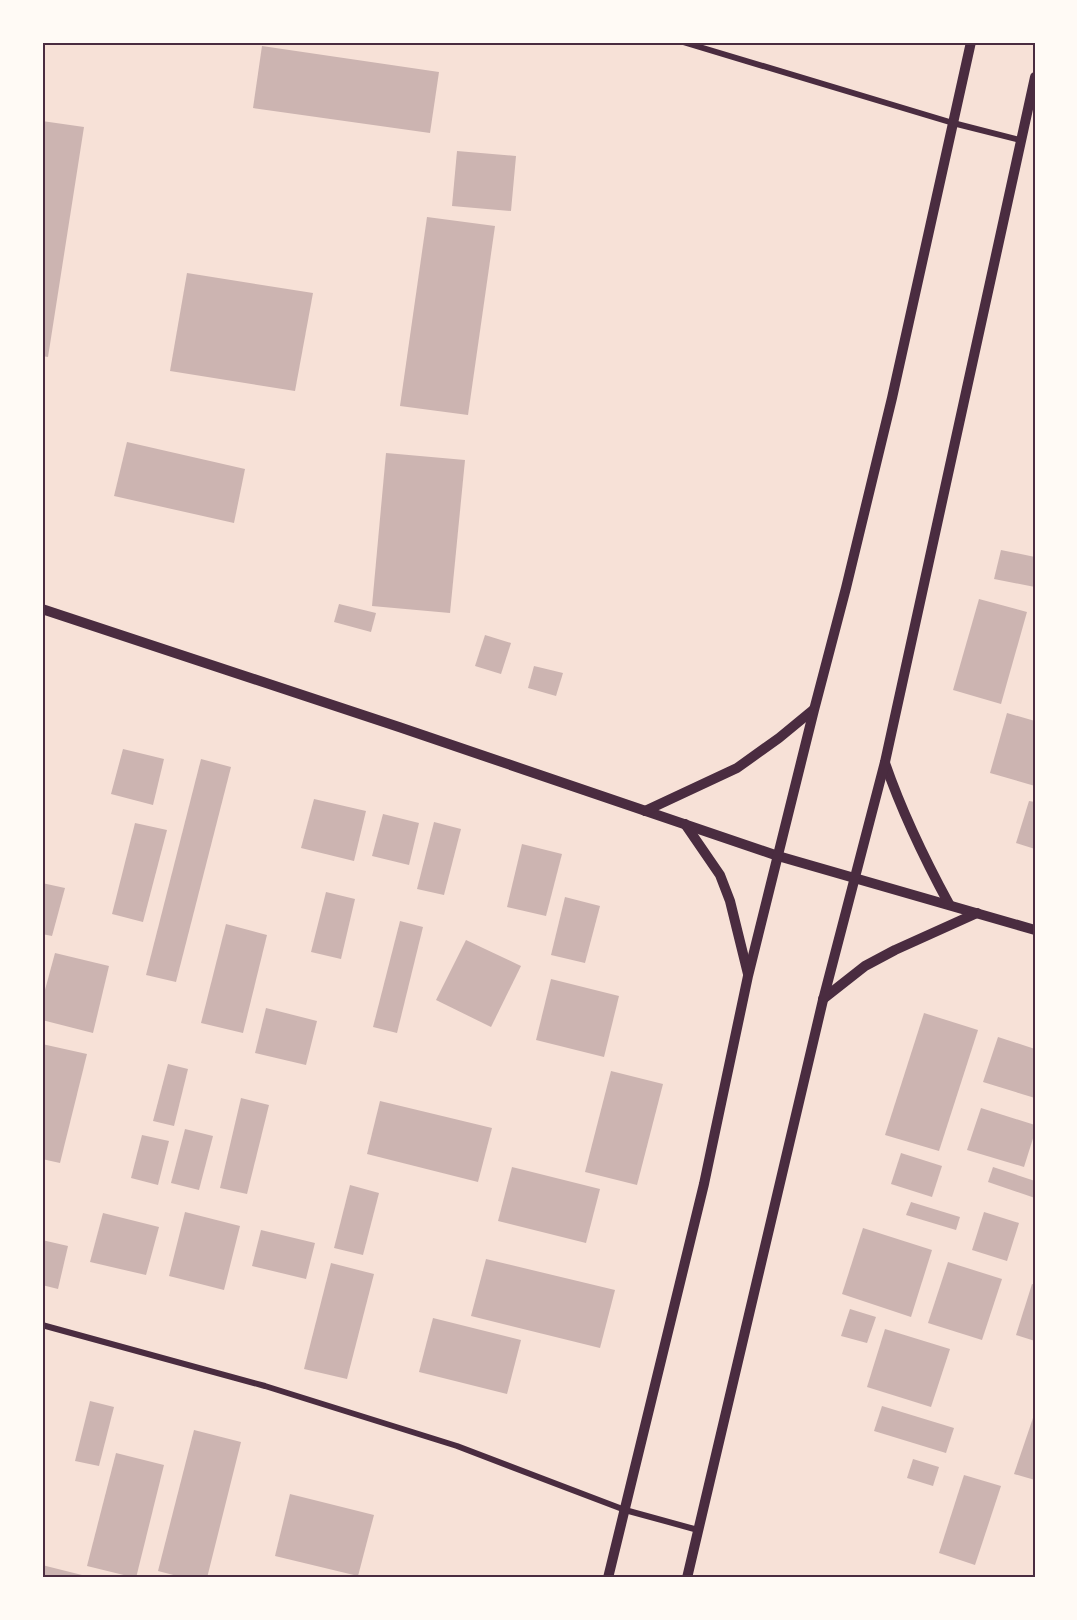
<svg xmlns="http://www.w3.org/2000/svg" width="1077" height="1620" font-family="Lato,sans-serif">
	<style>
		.building { fill: #ccb4b1 }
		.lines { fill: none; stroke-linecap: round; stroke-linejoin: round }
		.minor { stroke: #4a2c40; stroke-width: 6 }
		.tertiary { stroke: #4a2c40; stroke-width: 10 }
		.neatline { fill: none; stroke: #4a2c40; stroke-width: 2 }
	</style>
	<rect width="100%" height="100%" fill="#f7e1d7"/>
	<!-- building -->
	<g class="building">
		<path d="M262 46 439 72 430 133 253 108Z"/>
		<path d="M42 121 84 127 48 357 42 356Z"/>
		<path d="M457 151 516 156 511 211 452 206Z"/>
		<path d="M427 217 495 226 468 415 400 406Z"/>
		<path d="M187 273 313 293 295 391 170 371Z"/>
		<path d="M127 442 245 469 234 523 114 496Z"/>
		<path d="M386 453 465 460 450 613 372 606Z"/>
		<path d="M1001 550 1035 557V587L994 579Z"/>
		<path d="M979 599 1027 612 1001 704 953 690Z"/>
		<path d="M339 604 376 613 371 632 334 622Z"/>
		<path d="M485 635 511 643 501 674 475 666Z"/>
		<path d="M534 666 563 673 556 696 528 688Z"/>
		<path d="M1007 713 1035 721V786L990 773Z"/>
		<path d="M123 749 164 759 153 805 111 794Z"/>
		<path d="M201 759 231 767 176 982 146 975Z"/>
		<path d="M314 799 366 811 354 861 301 848Z"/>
		<path d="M1029 801 1035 802V849L1016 843Z"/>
		<path d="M383 814 419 823 409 865 372 856Z"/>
		<path d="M434 822 461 829 444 895 417 889Z"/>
		<path d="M135 823 167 830 143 922 112 914Z"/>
		<path d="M522 844 562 854 546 916 507 907Z"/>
		<path d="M42 883 65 888 52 936 42 934Z"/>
		<path d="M326 892 355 899 341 959 311 952Z"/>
		<path d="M565 897 600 906 585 963 551 955Z"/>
		<path d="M400 921 423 927 397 1033 373 1027Z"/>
		<path d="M226 924 267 935 243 1033 201 1023Z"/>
		<path d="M466 940 521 966 491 1027 436 1000Z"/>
		<path d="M55 953 109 966 93 1033 42 1020V1001Z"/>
		<path d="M551 979 619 996 604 1057 536 1040Z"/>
		<path d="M266 1008 317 1021 306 1065 255 1053Z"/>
		<path d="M924 1013 978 1030 939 1151 885 1135Z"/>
		<path d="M998 1037 1035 1049V1098L983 1082Z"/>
		<path d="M42 1044 87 1054 60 1163 42 1159Z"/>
		<path d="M168 1064 188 1069 174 1126 153 1121Z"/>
		<path d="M611 1071 663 1084 637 1185 585 1172Z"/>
		<path d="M241 1098 269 1105 247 1194 220 1188Z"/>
		<path d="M380 1101 492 1128 478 1182 367 1154Z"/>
		<path d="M981 1108 1035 1125V1132L1024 1167 967 1150Z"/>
		<path d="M185 1129 213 1136 199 1190 171 1183Z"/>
		<path d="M142 1135 169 1141 158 1185 131 1178Z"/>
		<path d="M901 1153 942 1166 932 1197 891 1184Z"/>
		<path d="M512 1167 600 1189 586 1243 498 1221Z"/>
		<path d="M993 1167 1035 1181V1198L988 1182Z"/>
		<path d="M350 1185 379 1193 363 1255 334 1248Z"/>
		<path d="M911 1202 960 1217 956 1230 906 1215Z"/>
		<path d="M185 1212 240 1226 224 1290 169 1276Z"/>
		<path d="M984 1212 1019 1223 1007 1261 972 1250Z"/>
		<path d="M103 1213 159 1227 146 1275 90 1262Z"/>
		<path d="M863 1228 932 1250 911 1317 842 1294Z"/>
		<path d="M261 1230 315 1243 306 1279 252 1266Z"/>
		<path d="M42 1240 68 1246 58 1289 42 1285Z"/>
		<path d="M486 1259 615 1290 600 1348 471 1316Z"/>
		<path d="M948 1262 1002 1279 982 1340 928 1323Z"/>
		<path d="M331 1263 374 1274 347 1379 304 1369Z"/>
		<path d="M1032 1284 1035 1285V1341L1016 1335Z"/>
		<path d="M850 1309 876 1317 867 1343 841 1336Z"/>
		<path d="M433 1318 521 1340 507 1394 419 1372Z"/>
		<path d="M885 1329 950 1349 931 1407 867 1387Z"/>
		<path d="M90 1401 114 1407 99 1466 75 1461Z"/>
		<path d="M882 1406 954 1428 946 1453 874 1431Z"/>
		<path d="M1035 1412V1480L1014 1474Z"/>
		<path d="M194 1430 241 1442 207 1578H185L158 1571Z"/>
		<path d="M116 1453 164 1465 136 1578 87 1566Z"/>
		<path d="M913 1459 939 1467 933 1486 907 1478Z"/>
		<path d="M964 1475 1001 1486 975 1565 939 1553Z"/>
		<path d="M290 1494 374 1515 358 1576 275 1556Z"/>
		<path d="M42 1565 90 1577V1578H42Z"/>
	</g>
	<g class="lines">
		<!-- minor -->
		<g class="minor">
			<path d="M683 42 953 123 1020 140"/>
			<path d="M42 1325 265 1386 457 1446 625 1510 698 1530"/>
		</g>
		<!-- tertiary -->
		<g class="tertiary">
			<path d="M42 609 399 727 778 856 1035 930"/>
			<path d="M885 763C902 812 924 858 949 904"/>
			<path d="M645 811 737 768 779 738 813 710"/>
			<path d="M685 824 720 875 730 901 748 974"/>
			<path d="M823 999 865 966 895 950 977 913"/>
			<path d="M608 1578 704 1184 748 976 814 710 846 588 892 398 971 42"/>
			<path d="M687 1578 823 1000 885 762 1035 77"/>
		</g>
	</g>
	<!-- border -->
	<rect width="1077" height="1620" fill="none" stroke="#fffaf5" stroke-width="87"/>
	<rect x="44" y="44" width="990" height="1532" class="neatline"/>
</svg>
